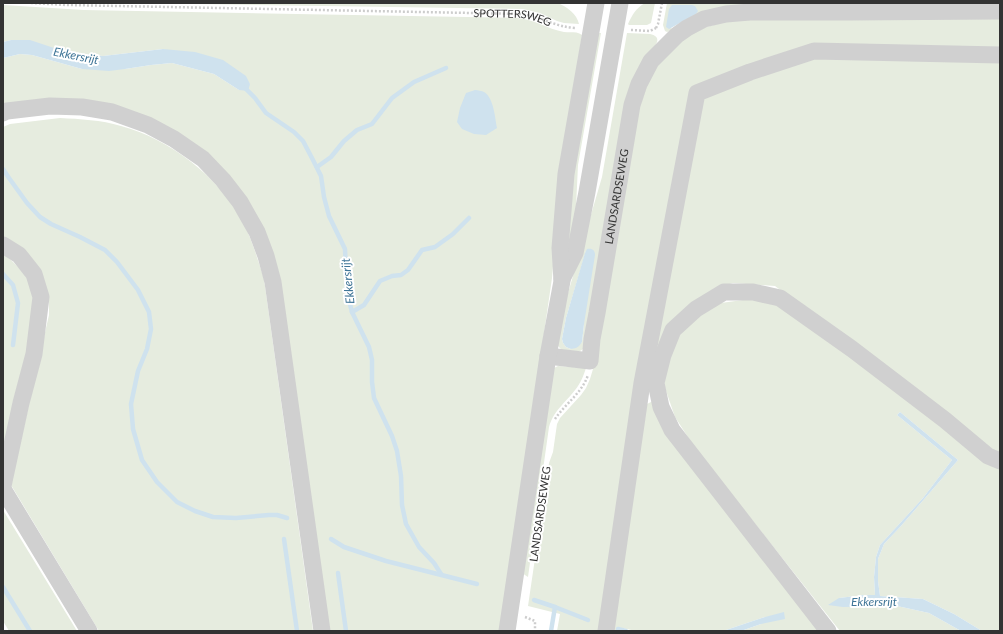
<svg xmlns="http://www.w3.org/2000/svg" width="1003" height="634" font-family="Lato,sans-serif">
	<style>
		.green { fill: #e6ecdf; fill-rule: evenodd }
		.water { fill: #cfe2ee }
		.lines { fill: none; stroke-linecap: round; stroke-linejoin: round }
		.stream { stroke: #cfe2ee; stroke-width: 4.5 }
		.path { stroke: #cdcdcd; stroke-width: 2.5; stroke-dasharray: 2 2; stroke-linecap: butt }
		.minor { stroke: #d0d0d0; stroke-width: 17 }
		.labels { text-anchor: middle; stroke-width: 4; stroke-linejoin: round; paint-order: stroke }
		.street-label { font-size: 11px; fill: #333; stroke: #fff }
		.water-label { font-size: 12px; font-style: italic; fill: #3f7597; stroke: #fff }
	</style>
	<rect width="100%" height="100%" fill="#fff"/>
	<!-- green -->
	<g class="green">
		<path d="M131 3H558C567 7 577 14 579 24L564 23 557 21 540 13 523 9Z"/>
		<path d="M645 3H655L651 23 647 25H629L628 24C632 15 636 8 645 3Z"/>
		<path d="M667 3H1000L750 6 667 32 665 31 663 25ZM675 5 683 21 671 29Z"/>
		<path d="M3 5 84 10 517 18C534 19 547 29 564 32 570 33 577 31 582 35L561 173 552 278 501 631H322L266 256 203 159 112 112 3 109V58L20 54 32 55 82 69H125L151 65 172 63 214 74 239 90 250 84 163 49 103 56 80 54 57 49 11 40 3 42Z"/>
		<path d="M1000 18V454L997 453 862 351 775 286 733 283 720 287 652 365 600 631H557L560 614 528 606 549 463 553 452 557 424 560 418 581 395 586 388 590 379 593 369 638 109 644 86 666 53 696 30 735 19Z"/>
		<path d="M595 33H601L578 165 575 228 569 254V194Z"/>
		<path d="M627 33 650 34C663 37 656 45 650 52L583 349 577 353C569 352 561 352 557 344L563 310 595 201 602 177ZM586 251 584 324 582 342 571 349 566 347 563 343 562 339 566 318Z"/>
		<path d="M60 118C80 119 101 120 121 126 170 139 219 177 243 222 252 240 258 260 264 279L313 631H99L11 485 46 328 49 315V303L3 238V127L10 124Z"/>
		<path d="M3 254 11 260 25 274 33 289V325L3 455Z"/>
		<path d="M750 299 788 306 1000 466V631H982L954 614 923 599 880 596 878 581V559L884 544 901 526 958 460 900 412 897 415 952 460 923 498 880 545 876 557 874 577 875 595H864L839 598 876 606H897L929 613 961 631H840L695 448 675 417 664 385 667 358 682 331 696 317 721 303Z"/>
		<path d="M558 366 586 368C584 374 582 380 578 386 568 401 554 409 549 427L528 577 522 573 554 368Z"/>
		<path d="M653 401 826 631H741L761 624 765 617 723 631H636L622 628 621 631H608L645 405Z"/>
		<path d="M3 510 77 631H9L3 621Z"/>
	</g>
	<!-- water -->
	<g class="water">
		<path d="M672 5H692L695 6 698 11 696 14 669 29 666 27 669 9Z"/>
		<path d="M11 40H30L57 49 80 54 103 56 163 49 195 52 223 60 246 76 250 84 248 91 239 90 214 74 172 63 151 65 125 69 109 71 82 69 32 55 20 54 3 58V42Z"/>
		<path d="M475 90C478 90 482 91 484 92 494 98 495 118 497 128L486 135 474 134 462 129 457 122 460 108 466 93Z"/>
		<path d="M587 249C592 248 595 250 595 255L584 324 582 342 579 346 576 348 571 349 566 347 563 343 562 339 566 318 585 253Z"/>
		<path d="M900 412 958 460 901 526 884 544 878 559V581L880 596 923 599 954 614 982 631H961L929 613 897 606 843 607 828 605 839 598 864 595H875L874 577 876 557 880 545 923 498 952 460 897 415Z"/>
		<path d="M784 612 785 619 761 624 741 631H723L765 617Z"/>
	</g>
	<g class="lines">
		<!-- stream -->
		<g class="stream">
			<path d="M245 88 255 98 266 113 294 132 303 141 313 160 321 176 324 197 329 216 345 249 347 293 352 312 369 347 372 360V382L374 398 392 436 397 451 401 476 402 505 406 524 419 547 434 563 441 574"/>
			<path d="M317 167 331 157 344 141 357 130 372 124 392 98 414 82 446 68"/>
			<path d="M3 169 9 178 27 203 40 217 51 224 80 237 105 250 117 262 138 290 149 312 151 329 147 349 138 371 131 404 133 429 142 460 157 482 177 502 195 511 213 517 236 518 269 515H277L287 518"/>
			<path d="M3 274 13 285 18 303 13 345"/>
			<path d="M352 312 364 305 380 281 392 276 401 275 408 270 422 250 435 247 453 234 469 218"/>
			<path d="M284 539 297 631"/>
			<path d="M331 539 344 547 386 561 477 584"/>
			<path d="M338 573 346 631"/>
			<path d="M3 587 30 631"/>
			<path d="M534 600 555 607 551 631"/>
			<path d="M555 607 588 620"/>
			<path d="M618 629 626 631"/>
		</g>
		<!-- path -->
		<g class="path">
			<path id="s1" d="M31 3 67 5 522 14C542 17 555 27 576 28"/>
			<path d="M656 28 658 24 662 3"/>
			<path d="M631 30 650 31 656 28"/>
			<path d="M555 419C565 404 582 393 588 375"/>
			<path d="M525 617 535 621V631"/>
		</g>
		<!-- minor -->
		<g class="minor">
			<path d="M3 113 7 111 50 106 82 107 112 112 148 125 174 139 203 159 223 180 240 202 257 232 266 256 273 282 322 631"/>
			<path d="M3 245 19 255 34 274 41 297 34 354 21 403 3 486"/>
			<path d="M562 279 575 253 587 192 620 3"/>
			<path id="s2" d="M548 356 590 361 592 339 597 313 632 105 639 84 651 61 677 35 687 28 704 19 726 14 750 12H849L1000 11"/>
			<path d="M3 489 89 631"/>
			<path d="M507 631 548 356 562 281 560 248 566 174 596 3"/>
			<path d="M606 631 642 383 697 93 750 72 814 51 1000 55"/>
			<path d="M828 631 672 430 661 407 656 383 663 355 673 330 696 309 724 292H753L780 298 852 349 945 420 988 456 1000 461"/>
		</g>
	</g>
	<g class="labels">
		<!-- street labels -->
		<g class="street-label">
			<text dy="4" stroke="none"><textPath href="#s1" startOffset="482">SPOTTERSWEG</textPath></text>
			<text dy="4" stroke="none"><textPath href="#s2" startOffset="209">LANDSARDSEWEG</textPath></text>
			<text transform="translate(540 514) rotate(-82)" y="4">LANDSARDSEWEG</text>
		</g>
		<!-- water labels -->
		<g class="water-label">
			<text transform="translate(76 56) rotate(11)" y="4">Ekkersrijt</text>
			<text transform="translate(348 281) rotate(-96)" y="4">Ekkersrijt</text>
			<text x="874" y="606">Ekkersrijt</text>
		</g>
	</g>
	<!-- border -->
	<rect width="1003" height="634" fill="none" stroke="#333333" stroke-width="8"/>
</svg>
